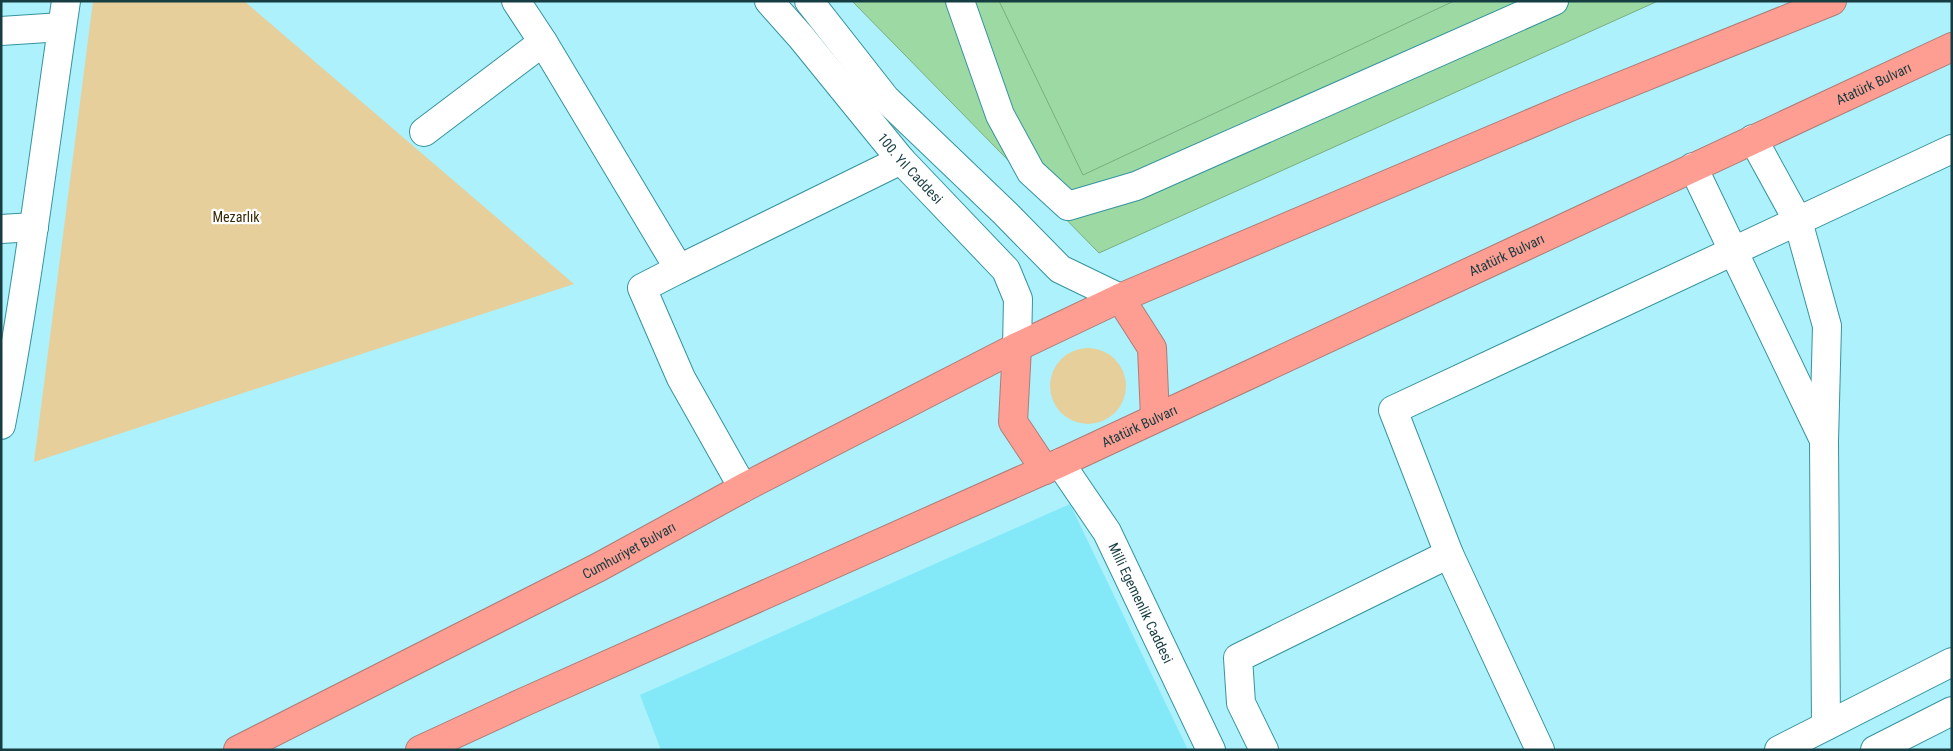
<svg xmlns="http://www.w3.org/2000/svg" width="1953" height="751" font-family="'Roboto Condensed',sans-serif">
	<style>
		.built { fill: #83e9f8 }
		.green { fill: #e6cf9b }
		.building { fill: #9dd9a2; stroke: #7aae80 }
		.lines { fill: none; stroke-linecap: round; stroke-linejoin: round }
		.minor-casing { stroke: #36939f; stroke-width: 30 }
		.highway-casing { stroke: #ad7c77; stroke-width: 30 }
		.minor { stroke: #fff; stroke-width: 28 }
		.highway { stroke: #fe9e93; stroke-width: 28 }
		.labels { text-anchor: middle; stroke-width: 4.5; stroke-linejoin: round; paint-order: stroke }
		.street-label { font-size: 14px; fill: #163d42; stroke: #fff }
		.park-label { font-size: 14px; fill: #362908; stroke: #fff }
	</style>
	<rect width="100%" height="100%" fill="#acf1fb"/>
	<!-- built -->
	<path class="built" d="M1070 504 1188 750H661L640 695Z"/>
	<!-- green -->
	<g class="green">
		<path d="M93 1H244L574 284 34 462Z"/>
		<circle cx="1088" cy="386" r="38"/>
	</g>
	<!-- building -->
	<g class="building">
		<path d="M852 1H1658L1099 253Z"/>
		<path d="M999 1H1454L1083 175Z"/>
	</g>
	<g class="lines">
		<defs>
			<g id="minor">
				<path d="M516 1 543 42 679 269 642 288 681 378 743 488"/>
				<path id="s1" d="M769 1 801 37 901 160 1006 270 1018 299 1017 347"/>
				<path d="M809 1 885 98 1005 213 1060 269 1120 298"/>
				<path d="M960 1 1000 115 1031 172 1068 206 1136 186 1554 1"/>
				<path d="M1 31 62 27"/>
				<path d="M424 132 543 42"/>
				<path d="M1753 139 1798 221 1827 326 1824 441 1826 726"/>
				<path d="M1693 167 1822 436"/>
				<path d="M1 229 34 227"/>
				<path d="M679 269 901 160"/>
				<path d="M1 425C28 285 45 143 66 1"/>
				<path id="s2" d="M1060 463 1107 532 1211 750"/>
				<path d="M1449 554 1540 750"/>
				<path d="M1264 750 1241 703 1238 658 1449 554 1393 410 1952 149"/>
				<path d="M1779 750 1952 662"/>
				<path d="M1875 750 1952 711"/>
			</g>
			<g id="highway">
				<path d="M1120 298 1152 348 1155 417"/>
				<path d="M1017 347 1013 422 1045 470"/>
				<path id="s3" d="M238 750 599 567 743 488 1017 347 1120 298 1572 106 1832 1"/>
				<path id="s4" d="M420 750 524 702 1060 463 1952 47"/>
			</g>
		</defs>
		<!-- minor casing -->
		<use href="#minor" class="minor-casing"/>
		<!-- highway casing -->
		<use href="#highway" class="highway-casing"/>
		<!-- minor -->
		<use href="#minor" class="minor"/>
		<!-- highway -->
		<use href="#highway" class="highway"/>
	</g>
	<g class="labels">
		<!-- street labels -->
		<g class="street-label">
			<text dy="5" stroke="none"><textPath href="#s4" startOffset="1599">Atatürk Bulvarı</textPath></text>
			<text dy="5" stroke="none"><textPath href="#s1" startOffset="219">100. Yıl Caddesi</textPath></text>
			<text dy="5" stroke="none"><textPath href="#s4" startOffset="1194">Atatürk Bulvarı</textPath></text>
			<text dy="5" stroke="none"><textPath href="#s4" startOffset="789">Atatürk Bulvarı</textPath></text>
			<text dy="5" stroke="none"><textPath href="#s3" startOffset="439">Cumhuriyet Bulvarı</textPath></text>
			<text dy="5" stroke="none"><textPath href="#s2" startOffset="162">Milli Egemenlik Caddesi</textPath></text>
		</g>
		<!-- park labels -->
		<g class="park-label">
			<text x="236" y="222">Mezarlık</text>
		</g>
	</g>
	<!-- border -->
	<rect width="1953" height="751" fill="none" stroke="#163d42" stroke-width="5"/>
</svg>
